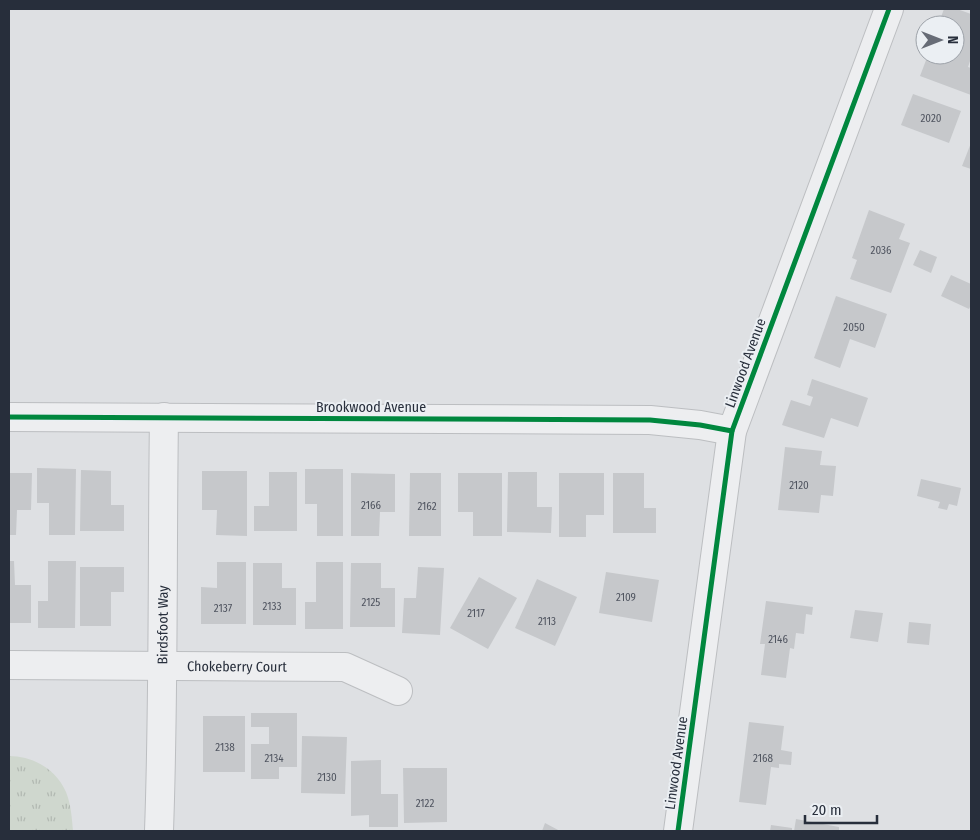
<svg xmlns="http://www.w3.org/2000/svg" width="980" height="840" font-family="'Fira Sans Condensed',sans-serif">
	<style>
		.park { fill: url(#park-tufts) }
		.building { fill: #c6c8cb }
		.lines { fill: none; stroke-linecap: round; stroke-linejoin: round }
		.minor-casing { stroke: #bcbec1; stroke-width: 30 }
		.minor { stroke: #edeef0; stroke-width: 28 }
		.cycleway-casing { stroke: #ebeff3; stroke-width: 8 }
		.cycleway { stroke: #00873e; stroke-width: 5 }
		.labels { text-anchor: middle; stroke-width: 4; stroke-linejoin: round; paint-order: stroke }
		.number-label { font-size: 11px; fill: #505560 }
		.street-label { font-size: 14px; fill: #272e3b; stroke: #ebeff3 }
	</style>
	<defs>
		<pattern id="park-tufts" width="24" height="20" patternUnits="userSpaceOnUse" patternTransform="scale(1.25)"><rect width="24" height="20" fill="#cfd7ce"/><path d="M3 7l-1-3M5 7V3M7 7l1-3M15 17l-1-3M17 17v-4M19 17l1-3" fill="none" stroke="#b2b9b2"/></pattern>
	</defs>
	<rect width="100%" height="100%" fill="#dee0e3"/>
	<!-- park -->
	<path class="park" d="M9 756C33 756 56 769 66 792 71 804 72 819 73 831H9Z"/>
	<!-- building -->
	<g class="building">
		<path d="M944 9H957L971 14V58L968 67 971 68V95L920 76 928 55H955V25H938Z"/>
		<path d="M913 94 961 111 949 143 901 125Z"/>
		<path d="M971 143V169L962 166Z"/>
		<path d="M869 210 905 224 899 239 910 243 891 293 850 279 857 260 852 258Z"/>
		<path d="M920 250 937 257 931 273 913 265Z"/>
		<path d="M951 275 971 284V305L969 309 941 296Z"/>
		<path d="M836 296 887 314 875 348 850 339 840 368 814 358Z"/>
		<path d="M812 379 868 398 858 427 831 418 824 438 782 425 791 400 810 406 813 397 807 395Z"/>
		<path d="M785 447 822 451 820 465 836 466 833 496 821 495 819 513 778 510Z"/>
		<path d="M37 468 76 469 75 535H49V503H37Z"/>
		<path d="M305 469H343V536H317V504H305Z"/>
		<path d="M81 470 111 471V505H124V531H80Z"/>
		<path d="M202 471H247V536L216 535 217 510H202Z"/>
		<path d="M269 472H297V531H254V506H269Z"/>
		<path d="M508 472H537V507H552L551 533 507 532Z"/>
		<path d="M9 473H32L31 510H17L16 535H9Z"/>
		<path d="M351 473 395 474V512H380L379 536H351Z"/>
		<path d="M410 473H441V536H409Z"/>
		<path d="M458 473H502V536H473V512H458Z"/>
		<path d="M559 473H604V515H586V537H559Z"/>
		<path d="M613 473H644V508H656V533H613Z"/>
		<path d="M921 479 961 488 957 506 949 504 947 510 938 508 940 502 917 496Z"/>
		<path d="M9 561H14L15 585H31V623H9Z"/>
		<path d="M48 561H76L75 628H38V601H48Z"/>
		<path d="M217 562H246V624H201V587L217 588Z"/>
		<path d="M316 562H343V629H305V602H316Z"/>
		<path d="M253 563H282V588H296V625H253Z"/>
		<path d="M351 563H381V588H395V627H350Z"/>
		<path d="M80 567H124V592H111V626H80Z"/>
		<path d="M418 567 444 568 440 635 402 633 404 598H416Z"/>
		<path d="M606 572 659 580 652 622 599 613Z"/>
		<path d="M479 577 517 598 488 649 450 628Z"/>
		<path d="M537 579 577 597 555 646 515 628Z"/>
		<path d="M766 601 813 607 812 615 806 614 804 634 796 633 794 649 790 648 786 678 761 675 765 644H760Z"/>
		<path d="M855 610 883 613 878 642 850 638Z"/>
		<path d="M909 622 931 624 929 645 907 643Z"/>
		<path d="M251 713H297V767H279V779H251V744H269V727H251Z"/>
		<rect x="203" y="716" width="42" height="56"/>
		<path d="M749 722 784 726 781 750 792 752 791 765 779 764V768L771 767 766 805 739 802Z"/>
		<path d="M302 736 347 737 345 794 301 793Z"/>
		<path d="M381 760V794H398V827H369V815L351 816V761Z"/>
		<path d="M403 768H447V822L404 823Z"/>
		<path d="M796 819 839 827V831H794Z"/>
		<path d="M545 823 560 831H542Z"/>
		<path d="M771 825 792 828V831H770Z"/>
	</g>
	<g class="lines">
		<defs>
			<g id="minor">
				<path d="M9 417 650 420 700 425 732 431"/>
				<path id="s1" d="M9 665 345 667 398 691"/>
				<path id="s2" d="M159 831C164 693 162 555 164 417"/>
				<path d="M678 831 732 431 889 9"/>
			</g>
		</defs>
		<!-- minor casing -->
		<use href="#minor" class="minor-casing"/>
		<!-- minor -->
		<use href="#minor" class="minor"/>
		<defs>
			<g id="cycleway">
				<path d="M9 417 650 420 700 425 732 431"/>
				<path d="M678 831 732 431 889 9"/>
			</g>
		</defs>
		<!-- cycleway casing -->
		<use href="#cycleway" class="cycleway-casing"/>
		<!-- cycleway -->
		<use href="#cycleway" class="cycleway"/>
	</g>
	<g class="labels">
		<!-- number labels -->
		<g class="number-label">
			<text x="931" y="122">2020</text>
			<text x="881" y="254">2036</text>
			<text x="854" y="331">2050</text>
			<text x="799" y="489">2120</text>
			<text x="371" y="509">2166</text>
			<text x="427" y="510">2162</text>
			<text x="626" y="601">2109</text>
			<text x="371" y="606">2125</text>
			<text x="272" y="610">2133</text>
			<text x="223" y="612">2137</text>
			<text x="476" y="617">2117</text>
			<text x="547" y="625">2113</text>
			<text x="778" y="643">2146</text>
			<text x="225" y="751">2138</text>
			<text x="274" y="762">2134</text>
			<text x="763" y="762">2168</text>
			<text x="327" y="781">2130</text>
			<text x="425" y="807">2122</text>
		</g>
		<!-- street labels -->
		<g class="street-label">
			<text transform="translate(745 363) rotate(-70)" y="5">Linwood Avenue</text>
			<text x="371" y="412">Brookwood Avenue</text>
			<text dy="5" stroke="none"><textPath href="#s2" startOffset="206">Birdsfoot Way</textPath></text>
			<text dy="5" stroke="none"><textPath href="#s1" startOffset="228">Chokeberry Court</textPath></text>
			<text transform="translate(676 763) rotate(-82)" y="5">Linwood Avenue</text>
		</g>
	</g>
	<!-- border -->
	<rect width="980" height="840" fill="none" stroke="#272e3b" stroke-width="20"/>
	<!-- north arrow -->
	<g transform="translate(940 40) rotate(90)"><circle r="24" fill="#ebeff3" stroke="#9da2a9"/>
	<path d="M0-4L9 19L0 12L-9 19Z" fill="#676c76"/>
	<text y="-8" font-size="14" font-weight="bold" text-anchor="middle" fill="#272e3b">N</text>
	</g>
	<!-- scale -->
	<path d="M805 815v8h72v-8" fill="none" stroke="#272e3b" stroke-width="2.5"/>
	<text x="812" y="815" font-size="15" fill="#272e3b" stroke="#ebeff3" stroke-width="4" paint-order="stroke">20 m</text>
</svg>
